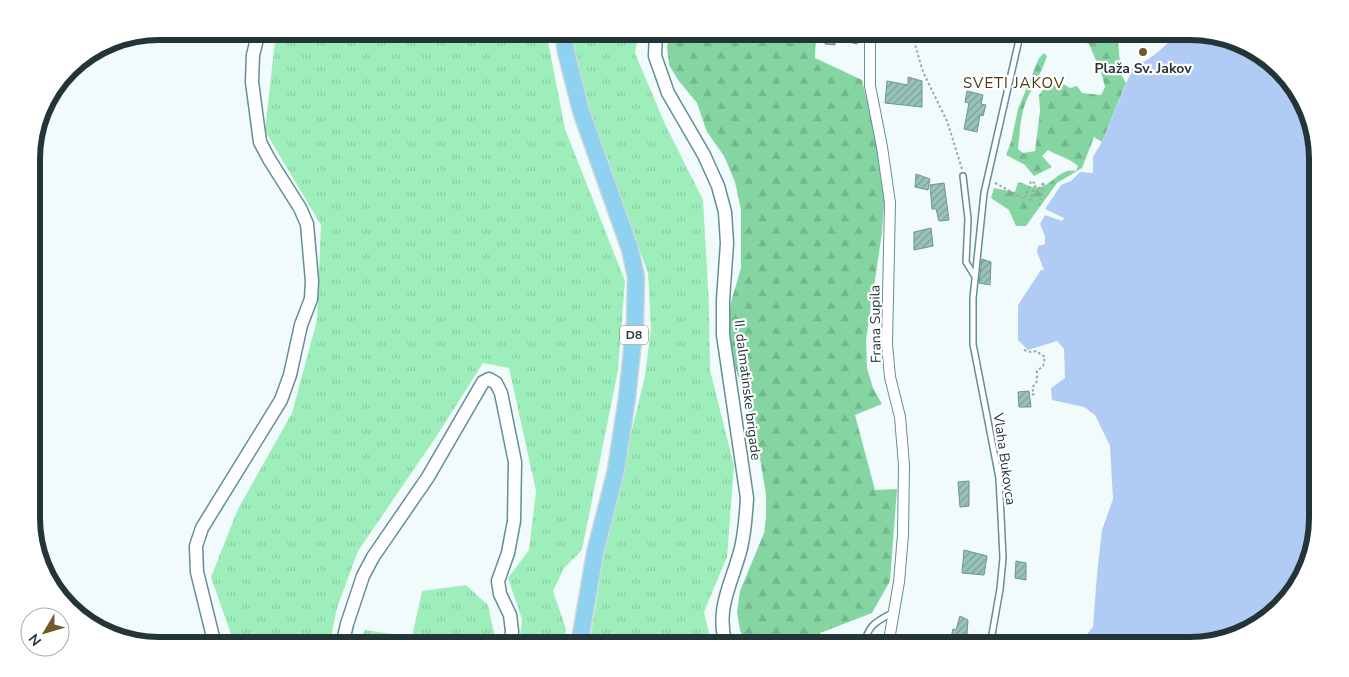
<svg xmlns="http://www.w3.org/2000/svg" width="1349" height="677" font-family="'Nunito Sans',sans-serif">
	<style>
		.grass { fill: url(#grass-tufts) }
		.forest { fill: url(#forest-firs) }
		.water { fill: #b1ccf4 }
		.building { fill: url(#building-hatch); stroke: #6b968e }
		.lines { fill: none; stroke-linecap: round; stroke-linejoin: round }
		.service-casing { stroke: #648f95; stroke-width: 8 }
		.minor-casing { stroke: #648f95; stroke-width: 12 }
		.tertiary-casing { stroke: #648f95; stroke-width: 15 }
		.primary-casing { stroke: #d3d7d7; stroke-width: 19 }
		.path { stroke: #9aa7a9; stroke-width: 2; stroke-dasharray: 2.5 2.5; stroke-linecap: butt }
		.service { stroke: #fff; stroke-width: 5 }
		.minor { stroke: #fff; stroke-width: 10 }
		.tertiary { stroke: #fff; stroke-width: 12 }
		.primary { stroke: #8fd1f1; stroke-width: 16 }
		.poi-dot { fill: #73582a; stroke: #fff; stroke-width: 2 }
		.labels { text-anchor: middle; stroke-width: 4.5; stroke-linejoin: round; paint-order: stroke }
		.shield { fill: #fff; stroke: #657273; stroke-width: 1 }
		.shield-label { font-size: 12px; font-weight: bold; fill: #233537 }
		.poi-label { font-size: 14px; font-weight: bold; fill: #233537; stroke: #fff }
		.street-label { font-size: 14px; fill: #233537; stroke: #fff }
		.neighbourhood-label { font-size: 15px; letter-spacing: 1px; fill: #4c3712; stroke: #fff }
		.rim { fill: none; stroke: #233537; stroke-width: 6 }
	</style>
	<defs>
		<pattern id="grass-tufts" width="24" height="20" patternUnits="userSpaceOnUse" patternTransform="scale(1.25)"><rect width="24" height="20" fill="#9deebb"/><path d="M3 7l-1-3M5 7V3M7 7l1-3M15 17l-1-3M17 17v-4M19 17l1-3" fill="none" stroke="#87cda1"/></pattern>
		<pattern id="forest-firs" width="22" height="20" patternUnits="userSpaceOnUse" patternTransform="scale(1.25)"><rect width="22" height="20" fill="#85d5a3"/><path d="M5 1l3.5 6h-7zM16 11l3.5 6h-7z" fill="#73b78d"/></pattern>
		<pattern id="building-hatch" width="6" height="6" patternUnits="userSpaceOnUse" patternTransform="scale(1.25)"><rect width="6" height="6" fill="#98c3bb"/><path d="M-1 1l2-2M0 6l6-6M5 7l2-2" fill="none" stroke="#7c9f99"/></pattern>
	</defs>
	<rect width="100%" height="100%" fill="#f2fbfc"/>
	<!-- grass -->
	<g class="grass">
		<path d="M276 31H546L565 129 625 281 618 370 582 550 564 568 553 591 566 629 564 646H519L522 619 508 578 529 550 536 491 509 368 483 363 436 437 358 551 337 608 329 646H235L211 577 238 509 292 413 317 320 321 225 265 131Z"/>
		<path d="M574 31H639L635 53 664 122 703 200 709 304 710 370 734 466 727 557 704 612 712 646H589L609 524 645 376 651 328 648 273 592 119 574 58Z"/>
		<path d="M466 585 488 605 497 646H357L365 630 412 637 422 591Z"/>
	</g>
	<!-- forest -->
	<g class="forest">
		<path d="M669 31H816L815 58 862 80 877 141 885 186 882 233 866 340 867 368 873 388 882 404 855 415 875 490 897 489 890 581 872 613 820 633 821 646H745L740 630 737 612 740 591 764 533 766 518V494L758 447 727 337 731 302 741 268V210L735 182 724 156 707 132 697 103 678 80 669 65 667 47 670 35Z"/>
		<path d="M1045 31H1117L1121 74 1126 83 1102 142 1094 137 1082 168 1057 183 1026 226H1016L1009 210 991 198 994 188 1015 192 1018 182C1023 183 1028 186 1033 187 1051 191 1057 167 1076 171L1078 166C1069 158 1058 156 1048 150L1042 156 1052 167 1034 176 1025 165 1006 155 1011 142 1018 109 1039 58 1044 53 1047 56C1042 72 1034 84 1027 99 1020 114 1020 133 1018 149L1023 153 1035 151 1040 111 1039 95 1056 75 1060 82 1070 88 1077 86 1082 93 1101 95 1105 87 1101 72 1089 44 1065 36 1046 38Z"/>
	</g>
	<!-- water -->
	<path class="water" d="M1179 31H1190L1246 44 1296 88 1317 143 1318 518 1305 574 1261 624 1198 645 1077 646 1093 627 1097 574 1102 530 1113 499 1110 446 1095 415 1084 407 1052 400 1051 388 1065 378 1064 349 1057 341 1028 350 1018 340V305L1041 270H1044L1037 252 1038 246 1045 244V236L1040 224 1045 215 1062 221 1064 218 1045 209 1061 185 1071 181 1080 172 1093 173V157L1102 142 1133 67C1152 59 1165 47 1179 31Z"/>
	<!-- building -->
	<g class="building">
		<path d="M817 31H859L857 44 835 39V45L825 44 826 37 816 35Z"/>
		<path d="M975 31H1005L1001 42 974 33Z"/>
		<path d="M908 77 922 81V107L885 103 887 81 908 85Z"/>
		<path d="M967 91 983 95 981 104 986 105 983 116 980 115 977 132 964 129 969 103 965 102Z"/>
		<path d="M916 174 930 179 928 190 915 187Z"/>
		<path d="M944 183 949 220 939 221 936 209H932L930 185Z"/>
		<path d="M931 228 933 246 914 250V232Z"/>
		<path d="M982 259 991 262 990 285 979 283Z"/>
		<path d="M1029 391 1031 407H1019L1018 392Z"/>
		<path d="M969 481V506L960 507 958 482Z"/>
		<path d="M964 550 987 556 984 575 962 573Z"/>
		<path d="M1016 561 1026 563V580L1015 578Z"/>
		<path d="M960 616 968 620 967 634 964 646H949L953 629 956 630Z"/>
	</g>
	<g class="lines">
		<defs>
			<g id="service">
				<path d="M963 176 968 219 966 262 974 275"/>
				<path d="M865 646C866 626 877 621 892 613"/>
				<path d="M990 646 1000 589 1003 558 1001 516 999 478 973 344V298L984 193 1021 31"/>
			</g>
			<path id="minor" d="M870 31V86L882 147 890 203 887 344 890 377 900 417 904 465 903 535 899 582 888 646"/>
			<g id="tertiary">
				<path d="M656 31 655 56 668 93 704 155 718 186 725 212 727 243 723 300V335L747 498C746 515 745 531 741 548 732 584 715 607 726 646"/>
				<path d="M217 646 213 637 197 572 196 546 202 528 281 400 290 375 301 325 311 299 312 281 307 224 300 208 269 159 260 142 252 82 253 55 259 31"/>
				<path d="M342 646 347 624 363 576 373 557 428 477 483 382 489 379 496 383 501 393 515 462 514 521 508 553 498 581 500 594 510 615 512 631 511 646"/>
			</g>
			<path id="primary" d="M563 31 566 52 581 111 630 249 636 277 635 322 627 398 616 470 595 553 579 646"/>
		</defs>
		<!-- service casing -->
		<use href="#service" class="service-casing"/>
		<!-- minor casing -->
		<use href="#minor" class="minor-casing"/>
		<!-- tertiary casing -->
		<use href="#tertiary" class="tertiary-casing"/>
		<!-- primary casing -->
		<use href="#primary" class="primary-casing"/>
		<!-- path -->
		<g class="path">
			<path d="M911 31 923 72 947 121 962 169"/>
			<path d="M995 183 1025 199 1031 181 1036 184 1030 200 1044 182 1039 206"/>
			<path d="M1024 350 1031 352 1036 351 1045 357 1043 366 1037 371V381L1032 388 1034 394 1029 396"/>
		</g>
		<!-- service -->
		<use href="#service" class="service"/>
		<!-- minor -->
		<use href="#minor" class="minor"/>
		<!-- tertiary -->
		<use href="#tertiary" class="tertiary"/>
		<!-- primary -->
		<use href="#primary" class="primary"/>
	</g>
	<!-- markers -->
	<circle class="poi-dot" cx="1143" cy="52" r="5"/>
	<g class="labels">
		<!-- shield labels -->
		<rect class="shield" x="620" y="325.5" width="28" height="19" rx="4"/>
		<g class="shield-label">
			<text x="634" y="339">D8</text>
		</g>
		<!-- poi labels -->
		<g class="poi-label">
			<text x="1143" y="73">Plaža Sv. Jakov</text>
		</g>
		<!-- street labels -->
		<g class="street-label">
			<text transform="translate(875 324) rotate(-91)" y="5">Frana Supila</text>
			<text transform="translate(748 390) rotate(83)" y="5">II. dalmatinske brigade</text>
			<text transform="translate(1005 459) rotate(82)" y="5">Vlaha Bukovca</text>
		</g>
		<!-- neighbourhood labels -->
		<g class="neighbourhood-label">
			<text x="1014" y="88">SVETI JAKOV</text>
		</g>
	</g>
	<!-- crop -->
	<path d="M0 0H1349V677H0ZM159 40H1190A119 119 0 0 1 1309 159V518A119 119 0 0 1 1190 637H159A119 119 0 0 1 40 518V159A119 119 0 0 1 159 40Z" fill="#fff" fill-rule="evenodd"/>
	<path class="rim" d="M159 40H1190A119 119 0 0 1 1309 159V518A119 119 0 0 1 1190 637H159A119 119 0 0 1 40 518V159A119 119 0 0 1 159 40Z"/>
	<!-- north arrow -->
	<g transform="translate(45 632) rotate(232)"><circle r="24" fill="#ffffff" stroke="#a7aeaf"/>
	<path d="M0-4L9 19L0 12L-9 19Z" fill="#73582a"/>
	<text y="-8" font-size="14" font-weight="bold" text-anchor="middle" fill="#233537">N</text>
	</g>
</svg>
